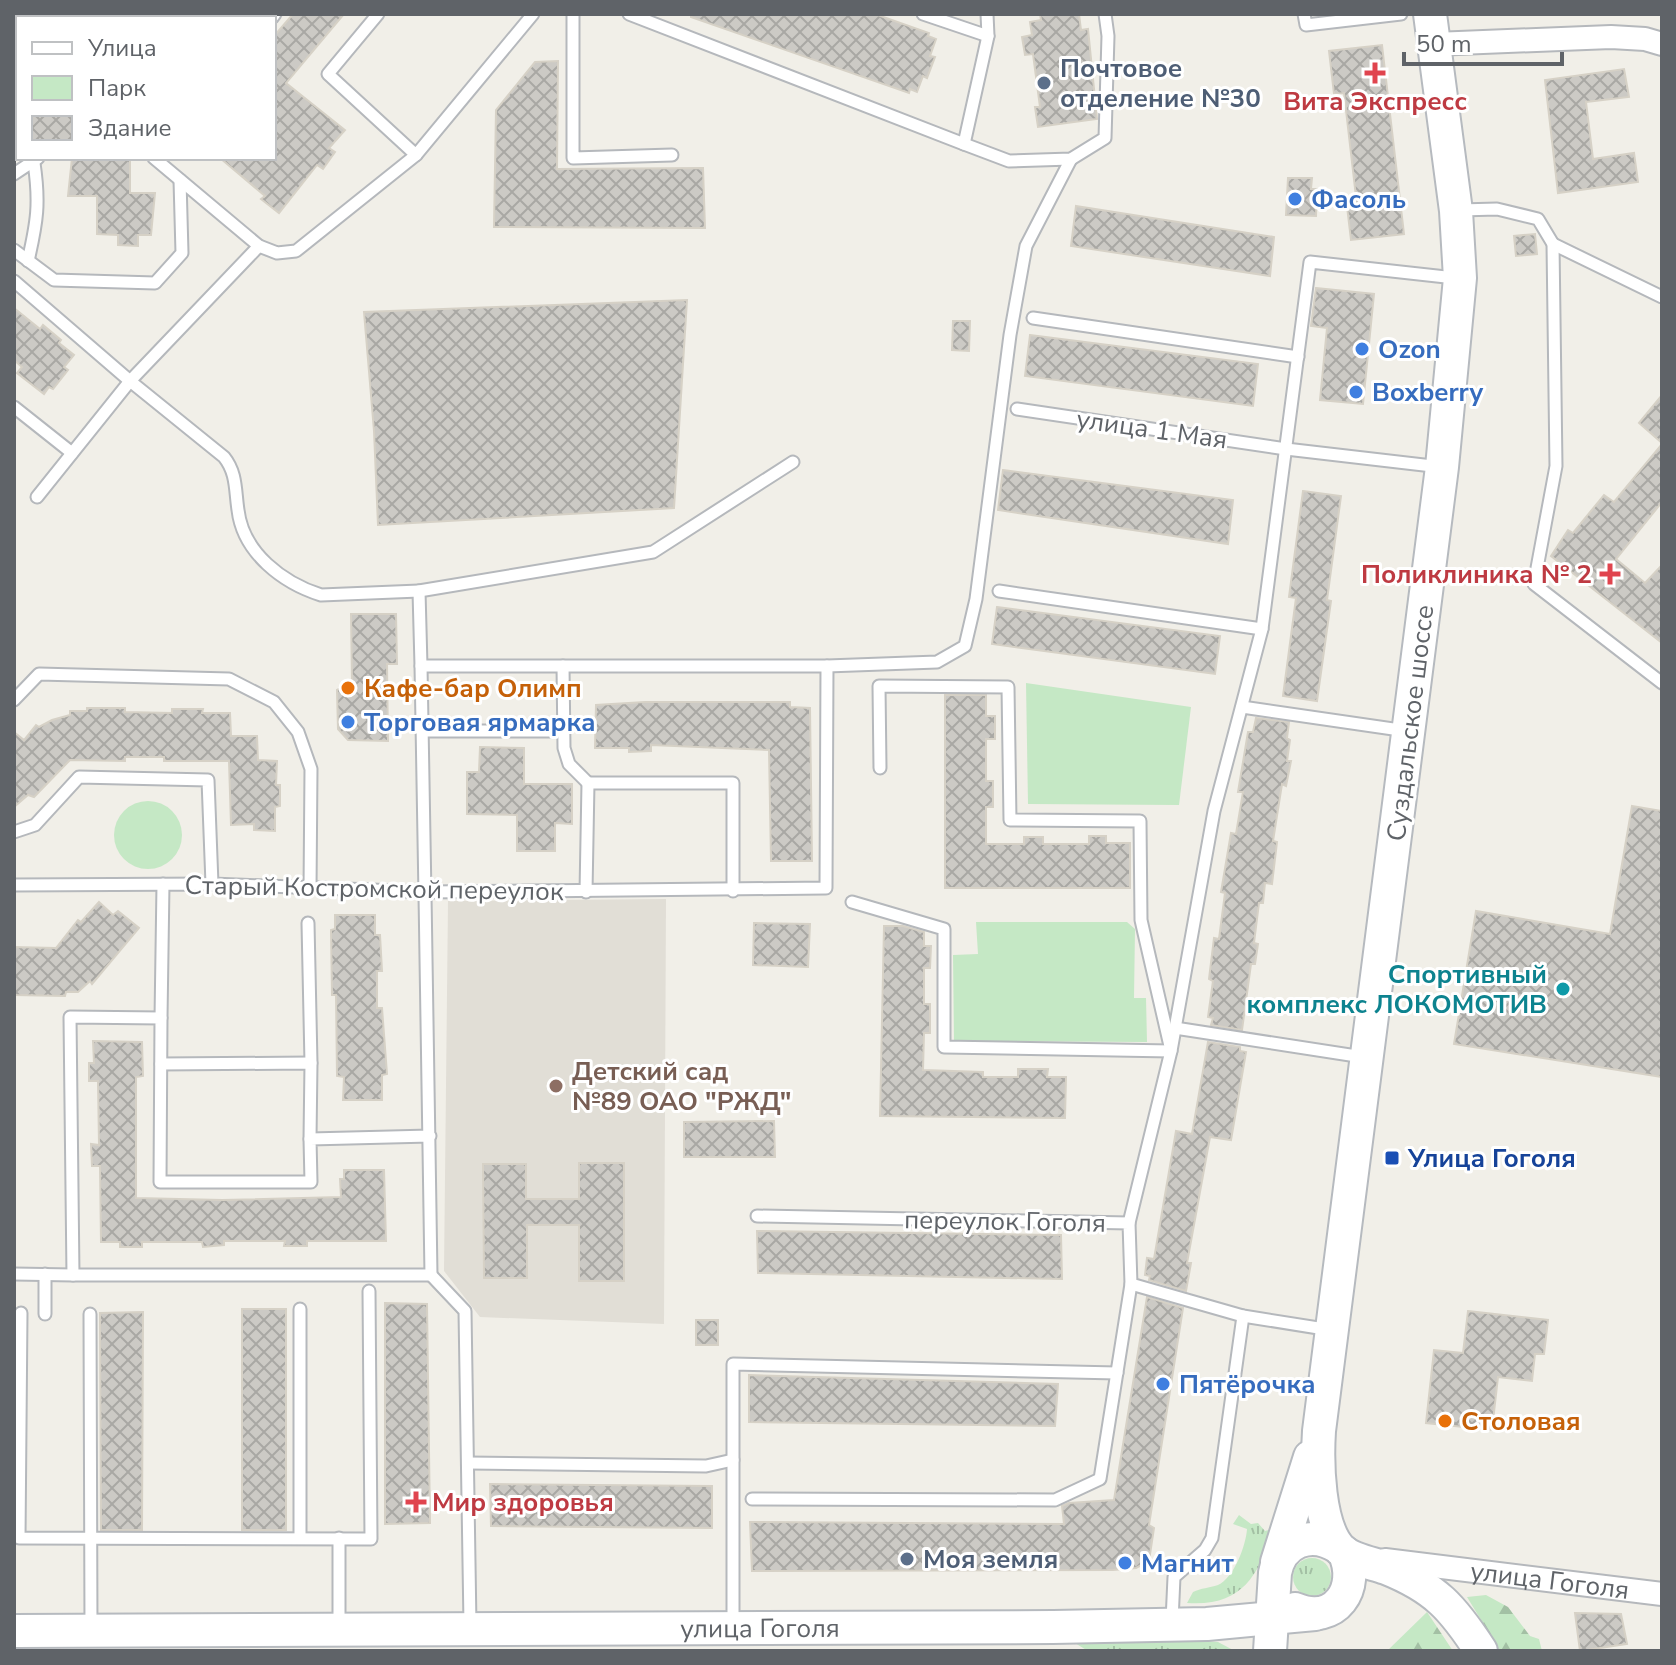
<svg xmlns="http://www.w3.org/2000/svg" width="1676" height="1665" font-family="'Nunito Sans',sans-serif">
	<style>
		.education { fill: #e1ded6 }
		.grass { fill: url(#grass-tufts) }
		.forest { fill: url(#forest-firs) }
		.park { fill: #c5e8c5 }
		.building { fill: url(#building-cross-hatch); stroke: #d6d1c6; stroke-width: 2 }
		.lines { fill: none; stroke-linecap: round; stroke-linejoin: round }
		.lane-casing { stroke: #b5b8bc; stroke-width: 15 }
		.street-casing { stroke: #b5b8bc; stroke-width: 26 }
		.secondary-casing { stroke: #b6babf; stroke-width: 36 }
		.lane { stroke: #fff; stroke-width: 11 }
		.street { stroke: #fff; stroke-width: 22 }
		.secondary { stroke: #fff; stroke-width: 32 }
		.health-dot { fill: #e0444e; stroke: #fff; stroke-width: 3 }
		.service-dot { fill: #5c6f8a; stroke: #fff; stroke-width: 3 }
		.shop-dot { fill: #3f7fe0; stroke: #fff; stroke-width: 3 }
		.food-dot { fill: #e8710a; stroke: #fff; stroke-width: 3 }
		.culture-dot { fill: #0f9aa8; stroke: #fff; stroke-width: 3 }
		.education-dot { fill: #8d6e63; stroke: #fff; stroke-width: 3 }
		.transit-dot { fill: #1a4fb4; stroke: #fff; stroke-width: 3 }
		.labels { text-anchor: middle; stroke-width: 6; stroke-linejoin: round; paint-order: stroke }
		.service-label { font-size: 26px; font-weight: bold; fill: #4e5e75; stroke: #fff; text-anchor: start }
		.health-label { font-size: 26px; font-weight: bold; fill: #be3a42; stroke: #fff }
		.shop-label { font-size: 26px; font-weight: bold; fill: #366cbe; stroke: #fff; text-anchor: start }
		.street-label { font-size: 26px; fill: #5f6368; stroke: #fff }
		.food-label { font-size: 26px; font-weight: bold; fill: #c56008; stroke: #fff; text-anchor: start }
		.culture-label { font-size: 26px; font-weight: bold; fill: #0d838f; stroke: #fff; text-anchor: end }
		.education-label { font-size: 26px; font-weight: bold; fill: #785e54; stroke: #fff; text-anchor: start }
		.transit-label { font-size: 26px; font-weight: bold; fill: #164399; stroke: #fff; text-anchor: start }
	</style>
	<defs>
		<pattern id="grass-tufts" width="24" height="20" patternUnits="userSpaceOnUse" patternTransform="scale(2)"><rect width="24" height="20" fill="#c5e8c5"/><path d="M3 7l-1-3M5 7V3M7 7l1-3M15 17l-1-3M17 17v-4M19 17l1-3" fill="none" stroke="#a3c0a4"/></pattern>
		<pattern id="forest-firs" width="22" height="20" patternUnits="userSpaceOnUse" patternTransform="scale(2)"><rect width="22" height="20" fill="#c5e8c5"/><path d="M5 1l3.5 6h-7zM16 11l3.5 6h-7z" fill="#a3c0a4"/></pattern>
		<pattern id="building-cross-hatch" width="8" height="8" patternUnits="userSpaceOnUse" patternTransform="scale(2)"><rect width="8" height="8" fill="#cccac5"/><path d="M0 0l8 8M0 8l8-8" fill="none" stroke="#a9a8a4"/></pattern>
	</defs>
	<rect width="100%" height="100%" fill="#f1efe8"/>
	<!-- education -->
	<path class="education" d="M666 899 664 1324 480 1317 444 1271 448 901Z"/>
	<!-- grass -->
	<g class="grass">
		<path d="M1239 1515 1251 1524 1258 1523 1265 1531 1275 1528C1258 1574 1244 1607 1187 1603L1193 1592C1201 1588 1209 1588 1218 1585 1234 1578 1246 1545 1247 1529L1233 1524Z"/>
		<circle cx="1312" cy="1577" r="19"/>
		<path d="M1170 1639 1218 1642 1235 1651H1088L1070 1640Z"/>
	</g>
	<!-- forest -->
	<g class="forest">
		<path d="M1486 1595 1508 1607 1530 1636 1539 1639 1542 1651H1500L1467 1597Z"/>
		<path d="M1427 1612 1453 1651H1387Z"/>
	</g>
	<!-- park -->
	<g class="park">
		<path d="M1026 683 1191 707 1179 805 1028 804Z"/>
		<circle cx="148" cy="835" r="34"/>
		<path d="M976 922H1127L1135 929 1134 998H1146L1147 1042 954 1041 953 955 978 954Z"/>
	</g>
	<!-- building -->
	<g class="building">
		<path d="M293 14H344L286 83 345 130 329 148 335 152 323 169 317 165 279 213 261 199 265 196 220 158H274V36Z"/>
		<path d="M691 14H875L929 33 928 36 936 39 930 56 935 57 927 78 923 76 917 92 910 89 909 93 691 17Z"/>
		<path d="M1040 14H1079L1081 30 1088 29 1097 119 1038 127 1035 107H1040L1033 54 1025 55 1022 37 1032 35 1030 22 1041 20Z"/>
		<path d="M1382 45 1404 234 1351 240 1346 198 1356 197 1344 93 1334 94 1329 51Z"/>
		<path d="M558 61 557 169 703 168 705 228 494 227 496 110 535 62Z"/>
		<path d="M1624 69 1629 97 1586 102 1593 159 1634 153 1638 182 1558 193 1545 80Z"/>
		<path d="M72 158H130V193H155L151 235H138V246L118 245V235L97 234V196H68Z"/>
		<path d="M1288 178H1312L1311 189H1317L1316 216 1286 215Z"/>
		<path d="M1076 206 1274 237 1270 276 1071 246Z"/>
		<path d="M1535 234 1537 254 1516 256 1514 236Z"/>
		<path d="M1316 288 1374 294 1363 404 1320 400 1327 328 1311 326Z"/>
		<path d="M687 300 674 508 378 525 374 431 364 312Z"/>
		<path d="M14 308 40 329 43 325 61 340 59 343 74 355 64 367 68 370 53 389 49 387 44 394 17 373 22 367 14 360Z"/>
		<path d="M953 321H970L969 351 952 350Z"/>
		<path d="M1030 335 1258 364 1253 406 1025 376Z"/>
		<path d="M1662 395V443L1639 423Z"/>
		<path d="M1662 444V502L1616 559 1645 583 1662 565V643L1551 556 1568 530 1573 533 1604 495 1614 502Z"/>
		<path d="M1003 470 1233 500 1228 544 998 510Z"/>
		<path d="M1303 491 1341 496 1327 600 1331 601 1317 701 1283 696 1296 598 1289 597Z"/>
		<path d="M997 607 1220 636 1215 674 992 644Z"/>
		<path d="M351 614H396L397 664H387L388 741 348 740 338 729 337 690 352 683Z"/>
		<path d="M945 695H986V716H995V739H986V781H993V807H986V844H1024V837H1043V844H1089V836H1106V843H1130V888H945Z"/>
		<path d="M645 702H790V707L810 708 812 861H771L769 750 651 745V751L629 752V748H595L596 705Z"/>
		<path d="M87 708H125V712L172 713V709H203L202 713H230L231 736H257L258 760 277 761 276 785H280V806L275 807V831L254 830V824L231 825 229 761H164V757H125V761L70 760 34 797 28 795 14 807V732L24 740 36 725 39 727 52 720 70 715V711H87Z"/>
		<path d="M1256 718 1289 722 1287 738 1290 740 1287 761H1291L1286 786 1282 784 1273 841 1277 842 1272 884 1265 883 1263 903H1259L1254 943 1258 944 1255 964H1251L1242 1030 1211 1025 1213 1018 1208 1017 1213 981 1209 979 1214 938 1219 939 1225 893 1221 892 1231 833 1236 834 1243 792H1238L1248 732H1253Z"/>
		<path d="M480 747 524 748V784H572V824L555 823V851H517V815L467 814V772H479Z"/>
		<path d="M1632 806 1662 811V1077L1454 1044 1476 911 1610 934Z"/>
		<path d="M99 902 113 915 118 911 139 928 92 984 90 981 78 992H66L65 996 14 995V947L56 948 78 920 81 922Z"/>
		<path d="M335 915H375V935H380L382 971H377V1008H382L387 1074 382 1075V1100H343L344 1077 337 1076 336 995H332L331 930 335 929Z"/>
		<path d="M754 923 810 924 808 967 753 965Z"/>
		<path d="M884 926H903L924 932V946H931L930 968H924V1004H930V1033H924L923 1070 983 1072V1077H1018V1069H1048L1047 1077H1066L1065 1118 880 1116Z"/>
		<path d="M93 1041 142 1042 143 1076 136 1077V1198L222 1200 341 1197 340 1179H344V1170H384L386 1241H307V1246H284L285 1241H224V1245L203 1247 202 1242H142V1247H120V1242H101L100 1166H92L91 1144 99 1145 98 1081H89V1063H94Z"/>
		<path d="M1208 1042 1240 1047V1051L1246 1052 1231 1140 1210 1137 1187 1263H1191L1186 1291 1149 1280 1150 1276 1145 1275 1147 1258 1154 1259 1176 1131 1192 1134Z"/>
		<path d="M774 1121 775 1157H684V1122Z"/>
		<path d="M579 1163H624V1281H579V1225H527V1278H484L483 1164H526V1199H579Z"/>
		<path d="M757 1231 1061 1235 1062 1279 758 1273Z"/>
		<path d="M1147 1297 1183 1308 1149 1525 1154 1528 1149 1561 1136 1568 1113 1570 752 1571 750 1522 1064 1524 1062 1506 1069 1503 1114 1500Z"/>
		<path d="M385 1303 427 1304 430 1523 385 1524Z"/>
		<rect x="242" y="1309" width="44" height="221"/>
		<path d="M1468 1311 1548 1320 1544 1354H1535L1532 1381 1498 1377 1492 1430 1426 1423 1434 1350 1463 1353Z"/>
		<path d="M143 1312 142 1530H101L100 1313Z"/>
		<rect x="696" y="1320" width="22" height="25"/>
		<path d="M749 1375 1058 1384 1055 1426 749 1422Z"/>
		<path d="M490 1484 712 1486V1528L491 1526Z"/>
		<path d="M1575 1613 1621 1614 1627 1644 1580 1651Z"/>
	</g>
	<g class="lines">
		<defs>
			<g id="lane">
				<path d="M378 14 328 74 416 155 533 14"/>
				<path d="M573 14V158L672 155"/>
				<path d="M629 14 964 144"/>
				<path d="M923 14 988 36"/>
				<path d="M987 14 988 36 964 144 1009 161 1071 159 1105 138 1108 36 1105 14"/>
				<path d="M1304 14 1306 25 1401 14"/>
				<path d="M210 18 213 14"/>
				<path d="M272 18 275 14"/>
				<path d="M154 158 259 246 277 253 296 251 416 155"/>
				<path d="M14 174 38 158"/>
				<path d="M1460 210 1497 209 1538 219 1553 244 1556 466 1534 584 1662 683"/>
				<path d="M1553 244 1662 297"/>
				<path d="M14 250 54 280 155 283 182 253 180 180"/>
				<path d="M28 261C37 222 40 203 34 163"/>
				<path d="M14 281 130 381 224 457C237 473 235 491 238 510 243 553 283 583 321 595L419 591"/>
				<path d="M1033 318 1298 357"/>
				<path d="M14 407 72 453"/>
				<path d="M1017 409 1286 449 1441 467"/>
				<path d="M37 497 130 381 259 246"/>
				<path d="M999 591 1262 629"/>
				<path d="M421 666 419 591 653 552 793 462"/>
				<path d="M563 666 564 748 569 764 588 783"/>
				<path d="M827 666 937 662 965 646 976 599 1010 335 1026 246 1071 159"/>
				<path d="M14 700 39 674 229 679 274 702 298 732 311 769 310 890"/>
				<path d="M1242 707 1407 731"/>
				<path d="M422 731H562"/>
				<path d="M880 768 879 686 1008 687 1010 820 1140 821 1141 920 1170 1046"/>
				<path d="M14 832 35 825 79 777 208 780 212 884"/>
				<path d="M14 885 212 884 424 892 826 888 827 666H421C424 869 429 1072 431 1275H73L70 1017 161 1018 160 1182H311L310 1139 430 1136"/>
				<path d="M586 892 588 783H733V891"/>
				<path d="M852 902 944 929V1047L1171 1051"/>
				<path d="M308 923 311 1063"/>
				<path d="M161 1018 163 884"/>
				<path d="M1175 1028 1363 1057"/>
				<path d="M161 1064 311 1063 310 1139"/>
				<path d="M757 1216 1129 1223 1131 1284 1243 1316 1331 1330"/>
				<path d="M1129 1223 1171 1051 1214 811 1262 629 1310 262 1455 278"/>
				<path d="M14 1274 73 1275"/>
				<path d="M45 1274V1314"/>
				<path d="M431 1275 465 1311 470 1625"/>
				<path d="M21 1313 19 1538 371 1539 369 1291"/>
				<path d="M90 1314 91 1629"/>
				<path d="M468 1463 706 1466 733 1460"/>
				<path d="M752 1499 1055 1500 1100 1479 1131 1284"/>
				<path d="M300 1538V1309"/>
				<path d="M1172 1621 1174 1577 1205 1550 1212 1538 1243 1316"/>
				<path d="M733 1624V1364L1117 1373"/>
				<path d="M339 1625V1538"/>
			</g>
			<g id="street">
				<path d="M1434 44 1611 37 1645 39 1662 44"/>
				<path id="s1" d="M1385 1560 1662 1594"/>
			</g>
			<g id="secondary">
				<path d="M1430 14 1456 211 1460 278 1442 467 1319 1431C1317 1463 1318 1526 1341 1550 1352 1560 1372 1563 1386 1568 1436 1588 1453 1608 1481 1651"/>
				<path d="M1277 1562 1310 1457"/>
				<path d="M1295 1609C1335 1626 1361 1588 1344 1552"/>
				<path id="s2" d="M14 1631 1053 1627 1207 1624 1315 1614"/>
				<path d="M1270 1651 1275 1573C1281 1541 1311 1530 1338 1547"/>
			</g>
		</defs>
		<!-- lane casing -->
		<use href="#lane" class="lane-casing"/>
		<!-- street casing -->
		<use href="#street" class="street-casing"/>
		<!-- secondary casing -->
		<use href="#secondary" class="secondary-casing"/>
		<!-- lane -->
		<use href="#lane" class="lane"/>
		<!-- street -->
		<use href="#street" class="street"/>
		<!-- secondary -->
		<use href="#secondary" class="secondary"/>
	</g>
	<!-- markers -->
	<g class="health-dot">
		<path d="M1371 61h8v8h8v8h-8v8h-8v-8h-8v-8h8z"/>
		<path d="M1606 562h8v8h8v8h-8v8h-8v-8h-8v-8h8z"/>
		<path d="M412 1490h8v8h8v8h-8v8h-8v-8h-8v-8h8z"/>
	</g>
	<g class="service-dot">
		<circle cx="1044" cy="83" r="8"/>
		<circle cx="907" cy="1559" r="8"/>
	</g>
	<g class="shop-dot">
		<circle cx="1295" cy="199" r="8"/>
		<circle cx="1362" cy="349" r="8"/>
		<circle cx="1356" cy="392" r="8"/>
		<circle cx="348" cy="722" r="8"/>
		<circle cx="1163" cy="1384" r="8"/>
		<circle cx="1125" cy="1563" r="8"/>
	</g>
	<g class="food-dot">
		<circle cx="348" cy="688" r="8"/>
		<circle cx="1445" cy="1421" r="8"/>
	</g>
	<circle class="culture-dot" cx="1563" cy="989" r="8"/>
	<circle class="education-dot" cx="556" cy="1086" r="8"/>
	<rect class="transit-dot" x="1384" y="1150" width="16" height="16" rx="4"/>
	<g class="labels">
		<!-- service labels -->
		<g class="service-label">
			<text x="1060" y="77">Почтовое<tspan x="1060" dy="30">отделение №30</tspan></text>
			<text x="923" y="1568">Моя земля</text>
		</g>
		<!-- health labels -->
		<g class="health-label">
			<text x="1375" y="110">Вита Экспресс</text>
			<text x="1592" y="583" text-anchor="end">Поликлиника № 2</text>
			<text x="432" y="1511" text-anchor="start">Мир здоровья</text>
		</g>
		<!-- shop labels -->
		<g class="shop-label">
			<text x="1311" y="208">Фасоль</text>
			<text x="1378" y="358">Ozon</text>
			<text x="1372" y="401">Boxberry</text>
			<text x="364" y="731">Торговая ярмарка</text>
			<text x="1179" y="1393">Пятёрочка</text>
			<text x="1141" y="1572">Магнит</text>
		</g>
		<!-- street labels -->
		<g class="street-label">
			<text transform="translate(1152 429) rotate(8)" y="9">улица 1 Мая</text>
			<text transform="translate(1410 723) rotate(-83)" y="9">Суздальское шоссе</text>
			<text transform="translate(374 888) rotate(1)" y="9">Старый Костромской переулок</text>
			<text transform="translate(1005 1221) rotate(1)" y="9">переулок Гоголя</text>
			<text dy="9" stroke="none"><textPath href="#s1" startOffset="166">улица Гоголя</textPath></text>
			<text dy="9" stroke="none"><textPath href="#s2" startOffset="746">улица Гоголя</textPath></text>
		</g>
		<!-- food labels -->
		<g class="food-label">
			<text x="364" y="697">Кафе-бар Олимп</text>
			<text x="1461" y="1430">Столовая</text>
		</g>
		<!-- culture labels -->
		<g class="culture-label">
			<text x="1547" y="983">Спортивный<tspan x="1547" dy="30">комплекс ЛОКОМОТИВ</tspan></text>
		</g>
		<!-- education labels -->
		<g class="education-label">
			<text x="572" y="1080">Детский сад<tspan x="572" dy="30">№89 ОАО "РЖД"</tspan></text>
		</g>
		<!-- transit labels -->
		<g class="transit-label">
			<text x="1408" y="1167">Улица Гоголя</text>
		</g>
	</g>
	<!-- border -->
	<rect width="1676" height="1665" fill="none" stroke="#5f6368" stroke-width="32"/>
	<!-- legend -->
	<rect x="16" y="16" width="260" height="144" fill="#ffffff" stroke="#bfc1c3" stroke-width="2"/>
	<rect x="32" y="42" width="40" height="12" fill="#ffffff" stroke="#bfc1c3" stroke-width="2"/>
	<text x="88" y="56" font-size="24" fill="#5f6368">Улица</text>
	<rect x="32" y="76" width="40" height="24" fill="#c5e8c5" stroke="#bfc1c3" stroke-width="2"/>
	<text x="88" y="96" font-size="24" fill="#5f6368">Парк</text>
	<rect x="32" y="116" width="40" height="24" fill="url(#building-cross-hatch)" stroke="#bfc1c3" stroke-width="2"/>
	<text x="88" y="136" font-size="24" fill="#5f6368">Здание</text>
	<!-- scale -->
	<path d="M1404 52v12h158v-12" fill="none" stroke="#5f6368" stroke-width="4"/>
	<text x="1416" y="52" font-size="24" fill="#5f6368" stroke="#ffffff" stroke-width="6" paint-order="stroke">50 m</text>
</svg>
